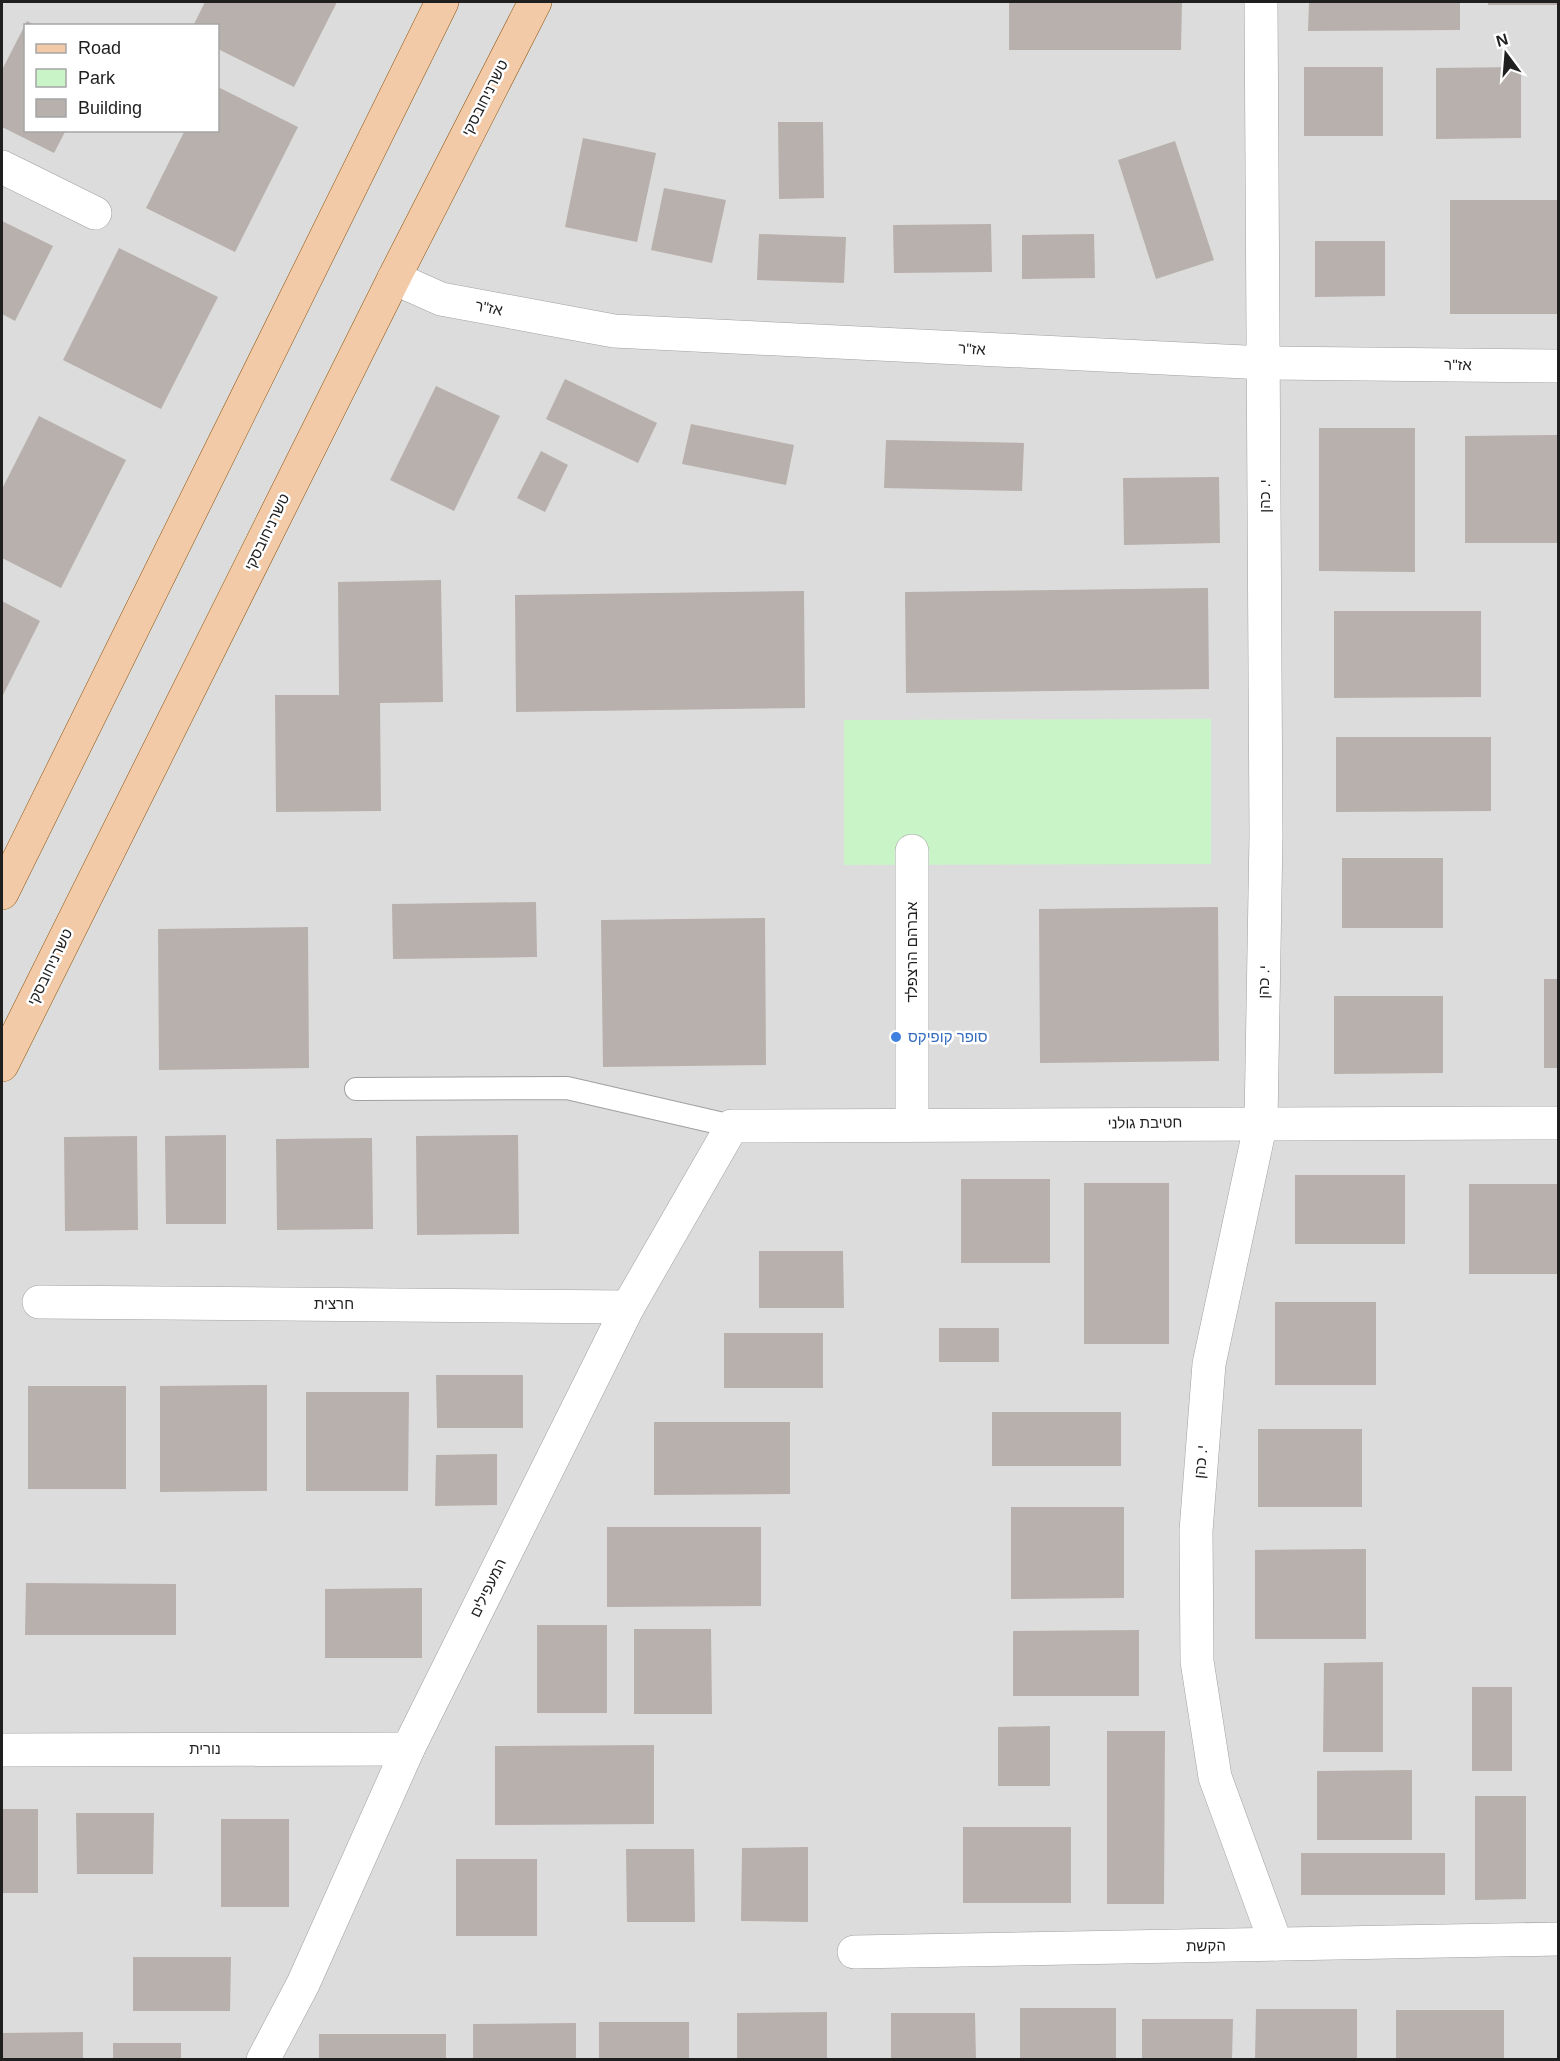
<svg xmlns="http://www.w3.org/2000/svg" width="1560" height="2061" font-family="Arial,Heebo,sans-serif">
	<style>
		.residential { fill: #dddcdc; fill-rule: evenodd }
		.park { fill: #c9f4c8 }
		.building { fill: #b8b0ac }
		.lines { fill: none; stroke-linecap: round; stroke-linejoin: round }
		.service-casing { stroke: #a0a0a0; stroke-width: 24 }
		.minor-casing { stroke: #a0a0a0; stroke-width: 34 }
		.tertiary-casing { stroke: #a0a0a0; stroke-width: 34 }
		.primary-casing { stroke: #8b550f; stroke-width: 34 }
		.service { stroke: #fff; stroke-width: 22 }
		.minor { stroke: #fff; stroke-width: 33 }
		.tertiary { stroke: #fff; stroke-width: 33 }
		.primary { stroke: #f3caa7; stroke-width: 33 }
		.shop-dot { fill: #3f7fe0; stroke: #fff; stroke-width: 2 }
		.labels { text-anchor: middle; stroke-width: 5; stroke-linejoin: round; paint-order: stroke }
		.street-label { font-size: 15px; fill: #1f1f1f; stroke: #fff }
		.shop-label { font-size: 15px; fill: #366cbe; stroke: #fff; text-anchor: start }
	</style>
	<rect width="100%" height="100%" fill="#efebe6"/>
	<!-- residential -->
	<path class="residential" d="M2 2H1558V2059H2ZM26 26H218V130H26Z"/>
	<!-- park -->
	<path class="park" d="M1211 719V864L844 865V720Z"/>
	<!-- building -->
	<g class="building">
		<path d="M205 2H337L294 87 218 49V26H193Z"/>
		<path d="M1009 2H1182L1181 50H1009Z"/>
		<path d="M1309 2H1460V30L1308 31Z"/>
		<rect x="1488" y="2" width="70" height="3"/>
		<path d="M27 21 36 26H26V130H66L54 153 2 127V70Z"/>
		<rect x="1304" y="67" width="79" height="69"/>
		<path d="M1521 67V138L1436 139V68Z"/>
		<path d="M218 87 298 127 235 252 146 208 185 130H218Z"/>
		<path d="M778 122H823L824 198 779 199Z"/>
		<path d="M583 138 656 153 637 242 565 227Z"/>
		<path d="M1175 141 1214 260 1156 279 1118 160Z"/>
		<path d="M664 188 726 200 712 263 651 250Z"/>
		<rect x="1450" y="200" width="108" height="114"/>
		<path d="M2 221 53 246 15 321 2 314Z"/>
		<path d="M991 224 992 272 894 273 893 225Z"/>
		<path d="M759 234 846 237 844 283 757 280Z"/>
		<path d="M1094 234 1095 278 1022 279V235Z"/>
		<path d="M1315 241H1385V296L1315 297Z"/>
		<path d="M119 248 218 297 161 409 63 360Z"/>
		<path d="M565 379 657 423 638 463 546 419Z"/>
		<path d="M436 386 500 416 454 511 390 480Z"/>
		<path d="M39 416 126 460 61 588 2 558V489Z"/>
		<path d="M691 424 794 445 786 485 682 464Z"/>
		<path d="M1319 428H1415V572L1319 571Z"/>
		<path d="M1558 435V543H1465V436Z"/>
		<path d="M886 440 1024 443 1022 491 884 488Z"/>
		<path d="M541 451 568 465 545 512 517 498Z"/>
		<path d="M1219 477 1220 543 1124 545 1123 478Z"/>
		<path d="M441 580 443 702 380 703 381 811 276 812 275 695H339L338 582Z"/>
		<path d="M1208 588 1209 689 906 693 905 592Z"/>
		<path d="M804 591 805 708 516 712 515 595Z"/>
		<path d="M2 601 40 621 2 697Z"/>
		<path d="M1334 611H1481V697L1334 698Z"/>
		<path d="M1336 737H1491V811L1336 812Z"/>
		<rect x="1342" y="858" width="101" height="70"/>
		<path d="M536 902 537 957 393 959 392 904Z"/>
		<path d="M1218 907 1219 1061 1040 1063 1039 909Z"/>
		<path d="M765 918 766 1065 603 1067 601 920Z"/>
		<path d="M308 927 309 1068 159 1070 158 929Z"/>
		<rect x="1544" y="979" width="14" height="89"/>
		<path d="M1334 996H1443V1073L1334 1074Z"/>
		<path d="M226 1135V1224H166L165 1136Z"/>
		<path d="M518 1135 519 1234 417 1235 416 1136Z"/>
		<path d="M137 1136 138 1230 65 1231 64 1137Z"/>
		<path d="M372 1138 373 1229 277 1230 276 1139Z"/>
		<rect x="1295" y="1175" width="110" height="69"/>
		<rect x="961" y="1179" width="89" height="84"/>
		<rect x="1084" y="1183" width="85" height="161"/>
		<rect x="1469" y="1184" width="89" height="90"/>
		<path d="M759 1251H843L844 1308H759Z"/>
		<rect x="1275" y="1302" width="101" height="83"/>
		<rect x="939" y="1328" width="60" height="34"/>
		<rect x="724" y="1333" width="99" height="55"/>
		<path d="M436 1375H523V1428H437Z"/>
		<path d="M267 1385V1491L160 1492V1386Z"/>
		<rect x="28" y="1386" width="98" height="103"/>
		<path d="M306 1392H409L408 1491H306Z"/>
		<rect x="992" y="1412" width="129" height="54"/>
		<path d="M654 1422H790V1494L654 1495Z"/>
		<rect x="1258" y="1429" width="104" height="78"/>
		<path d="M497 1454V1505L435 1506 436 1455Z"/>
		<path d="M1011 1507H1124V1598L1011 1599Z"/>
		<path d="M607 1527H761V1606L607 1607Z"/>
		<path d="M1366 1549V1639H1255V1550Z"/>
		<path d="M26 1583 176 1584V1635H25Z"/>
		<path d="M422 1588V1658H325V1589Z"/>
		<rect x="537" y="1625" width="70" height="88"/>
		<path d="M634 1629H711L712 1714H634Z"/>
		<path d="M1139 1630V1696H1013V1631Z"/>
		<path d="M1383 1662V1752H1323L1324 1663Z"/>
		<rect x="1472" y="1687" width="40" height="84"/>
		<path d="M1050 1726V1786H998V1727Z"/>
		<path d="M1107 1731H1165L1164 1904H1107Z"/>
		<path d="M654 1745V1824L495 1825V1746Z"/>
		<path d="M1412 1770V1840H1317V1771Z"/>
		<path d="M1475 1796H1526V1899L1475 1900Z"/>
		<rect x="2" y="1809" width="36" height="84"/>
		<path d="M76 1813H154L153 1874H77Z"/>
		<rect x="221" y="1819" width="68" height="88"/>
		<rect x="963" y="1827" width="108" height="76"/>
		<path d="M808 1847V1922L741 1921 742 1848Z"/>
		<path d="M626 1849H694L695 1922H627Z"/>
		<rect x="1301" y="1853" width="144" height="42"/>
		<rect x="456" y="1859" width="81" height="77"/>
		<path d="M133 1957H231L230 2011H133Z"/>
		<rect x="1020" y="2008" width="96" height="52"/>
		<path d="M1256 2009H1357V2060H1255Z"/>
		<rect x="1396" y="2010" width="108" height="50"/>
		<path d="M827 2012V2060H737V2013Z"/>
		<path d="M891 2013H975L976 2060H891Z"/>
		<path d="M1142 2019H1233L1232 2060H1142Z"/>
		<rect x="599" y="2022" width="90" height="38"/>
		<path d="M576 2023V2060H473V2024Z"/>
		<path d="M83 2032V2060H2V2033Z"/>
		<rect x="319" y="2034" width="127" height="26"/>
		<rect x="113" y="2043" width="68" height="17"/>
	</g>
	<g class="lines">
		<defs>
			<path id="service" d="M356 1089 567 1088 732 1126"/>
			<g id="minor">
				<path d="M1261 2 1266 835 1261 1122 1209 1364 1196 1531 1197 1661 1215 1777 1276 1944"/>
				<path d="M2 167 95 213"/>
				<path d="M912 851V1125"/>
				<path d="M39 1302 628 1307"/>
				<path d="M2 1750 408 1749"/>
				<path d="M854 1952 1558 1939"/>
				<path d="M263 2060 303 1984 408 1749 628 1307 732 1126 1558 1123"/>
			</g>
			<path id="tertiary" d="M394 278 441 299 614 331 1265 363 1558 366"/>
			<g id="primary">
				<path d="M2 893 442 2"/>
				<path d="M2 1065 394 278 535 2"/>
			</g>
		</defs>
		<!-- service casing -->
		<use href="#service" class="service-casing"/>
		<!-- minor casing -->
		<use href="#minor" class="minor-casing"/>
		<!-- tertiary casing -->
		<use href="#tertiary" class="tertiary-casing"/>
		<!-- primary casing -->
		<use href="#primary" class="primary-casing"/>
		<!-- service -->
		<use href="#service" class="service"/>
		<!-- minor -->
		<use href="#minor" class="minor"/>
		<!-- tertiary -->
		<use href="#tertiary" class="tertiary"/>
		<!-- primary -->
		<use href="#primary" class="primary"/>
	</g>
	<!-- markers -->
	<circle class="shop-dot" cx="896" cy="1037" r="6"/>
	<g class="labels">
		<!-- street labels -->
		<g class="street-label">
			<text transform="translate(485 98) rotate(-63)" y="5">טשרניחובסקי</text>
			<text transform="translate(489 308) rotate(11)" y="5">אז"ר</text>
			<text transform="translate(972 349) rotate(3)" y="5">אז"ר</text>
			<text transform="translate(1458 365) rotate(1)" y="5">אז"ר</text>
			<text transform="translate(1265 496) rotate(-90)" y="5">י. כהן</text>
			<text transform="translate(267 532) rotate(-64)" y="5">טשרניחובסקי</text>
			<text transform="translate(912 952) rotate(-90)" y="5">אברהם הרצפלד</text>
			<text transform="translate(50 967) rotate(-64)" y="5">טשרניחובסקי</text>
			<text transform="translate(1264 982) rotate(-89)" y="5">י. כהן</text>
			<text transform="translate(1145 1123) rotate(-1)" y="5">חטיבת גולני</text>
			<text x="334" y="1309">חרצית</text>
			<text transform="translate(1201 1462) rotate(-85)" y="5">י. כהן</text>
			<text transform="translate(488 1588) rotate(-64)" y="5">המעפילים</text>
			<text x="205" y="1754">נורית</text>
			<text transform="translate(1206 1946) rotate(-1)" y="5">הקשת</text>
		</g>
		<!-- shop labels -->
		<g class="shop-label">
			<text x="908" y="1042">סופר קופיקס</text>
		</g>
	</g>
	<!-- border -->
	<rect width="1560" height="2061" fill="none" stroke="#1f1f1f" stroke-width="6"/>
	<!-- legend -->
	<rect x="24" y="24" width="195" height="108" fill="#ffffff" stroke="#a5a5a5" stroke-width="1.5"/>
	<rect x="36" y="44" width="30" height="9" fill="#f3caa7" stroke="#a5a5a5" stroke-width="1.5"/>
	<text x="78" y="54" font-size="18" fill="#1f1f1f">Road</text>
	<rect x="36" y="69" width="30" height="18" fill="#c9f4c8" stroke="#a5a5a5" stroke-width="1.5"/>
	<text x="78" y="84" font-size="18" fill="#1f1f1f">Park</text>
	<rect x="36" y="99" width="30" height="18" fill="#b8b0ac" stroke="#a5a5a5" stroke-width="1.5"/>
	<text x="78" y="114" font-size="18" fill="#1f1f1f">Building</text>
	<!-- north arrow -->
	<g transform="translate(1506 54) rotate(344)" stroke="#ffffff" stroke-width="4.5" paint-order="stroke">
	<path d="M0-4.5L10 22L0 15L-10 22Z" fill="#1f1f1f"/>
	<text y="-9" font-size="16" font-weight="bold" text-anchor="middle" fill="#1f1f1f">N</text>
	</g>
</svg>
